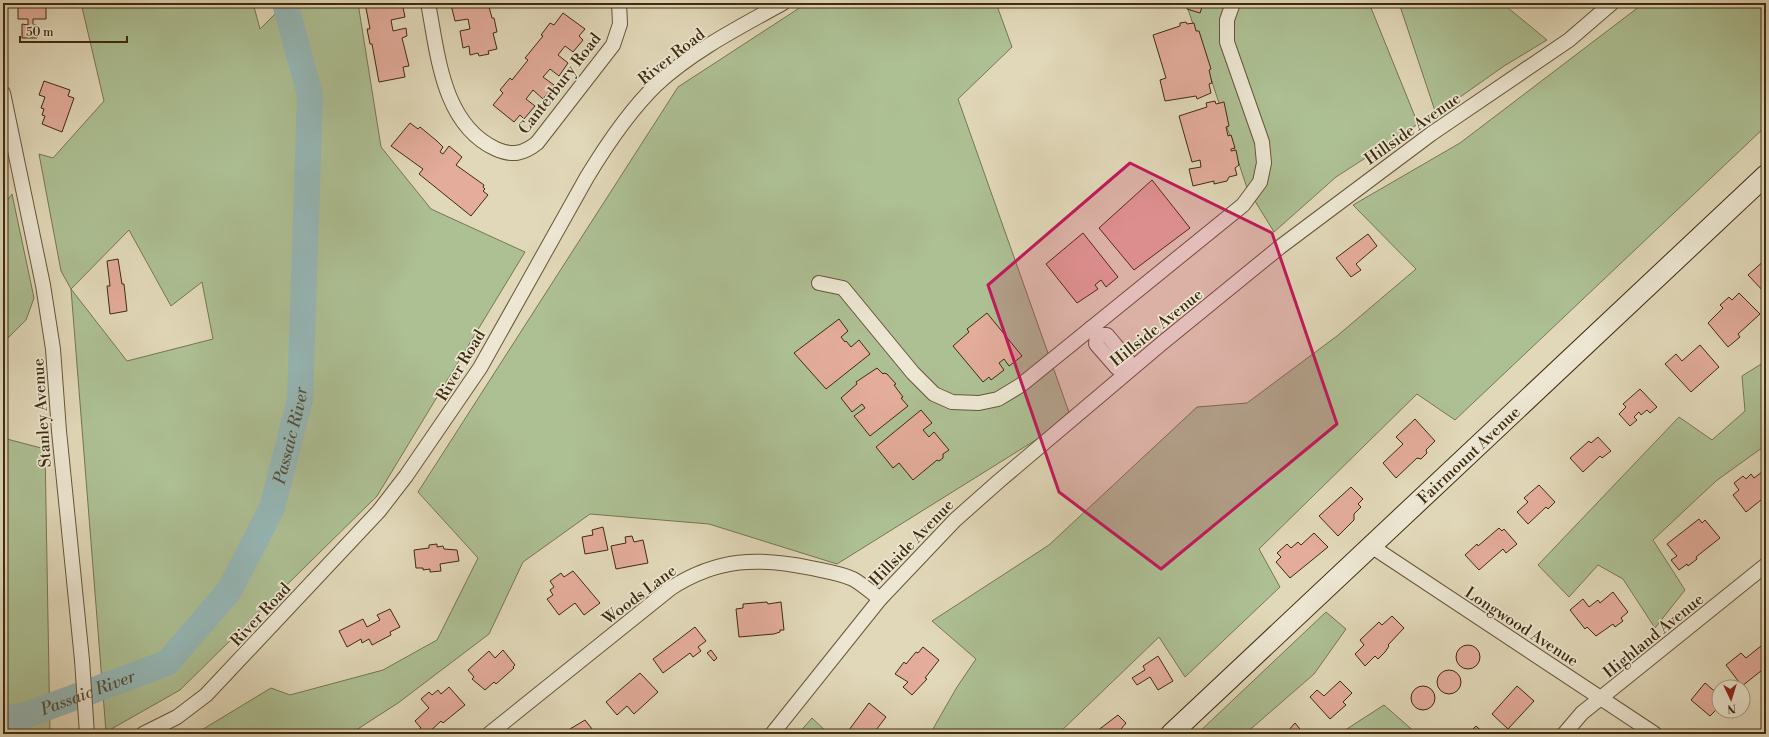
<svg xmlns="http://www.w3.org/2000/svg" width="1769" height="737" font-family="'Libre Bodoni',serif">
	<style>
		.green { fill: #adc094; stroke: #767652; fill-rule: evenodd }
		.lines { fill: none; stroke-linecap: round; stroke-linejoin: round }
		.river { stroke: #96b8b7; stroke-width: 26 }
		.building { fill: #e3ac9b; stroke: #3e2b0f }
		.minor-casing { stroke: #67563a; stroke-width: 16 }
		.secondary-casing { stroke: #3e2b0f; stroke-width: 22 }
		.minor { stroke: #ece6d2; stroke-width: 14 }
		.secondary { stroke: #ece6d2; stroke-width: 20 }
		.marked { fill: #c2185b; fill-opacity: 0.2; stroke: #c2185b; stroke-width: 3; stroke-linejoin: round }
		.labels { text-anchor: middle; stroke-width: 3.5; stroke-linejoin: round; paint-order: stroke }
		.street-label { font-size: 16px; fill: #3e2b0f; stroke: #ece6d2 }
		.water-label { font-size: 17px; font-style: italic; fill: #544e39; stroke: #ece6d2 }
	</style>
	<rect width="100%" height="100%" fill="#e1d8b9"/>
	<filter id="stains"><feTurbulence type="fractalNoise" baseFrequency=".005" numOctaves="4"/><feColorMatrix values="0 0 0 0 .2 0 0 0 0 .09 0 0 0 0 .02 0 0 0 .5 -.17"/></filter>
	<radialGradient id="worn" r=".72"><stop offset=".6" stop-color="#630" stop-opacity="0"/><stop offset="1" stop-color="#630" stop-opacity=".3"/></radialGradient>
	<!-- green -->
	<g class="green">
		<path d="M81 3H253L260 29 286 3H358L381 147 431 209 525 252 377 496 180 690 106 732 71 289 61 271 39 154 53 158 104 101ZM129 230 171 306 202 282 213 339 127 361 71 289Z"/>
		<path d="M807 3H996L1012 47 958 99 1071 418 837 564 709 524 590 514 523 562 489 634 398 703 350 734H195L271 688 290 695 383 670 437 640 478 558 418 492 678 87Z"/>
		<path d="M1186 3H1369L1418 124 1336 177 1274 232 1247 188Z"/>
		<path d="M1399 3H1502L1547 40 1504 66 1436 114Z"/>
		<path d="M1644 3H1766V126L1455 420 1417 394 1259 549 1280 587 1185 677 1159 637 1058 734H930L957 687 976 659 932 621 1049 545 1197 407 1247 403 1337 336 1416 269 1353 205 1460 143Z"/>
		<path d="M12 194 34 298 26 320 3 343V206Z"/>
		<path d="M1766 361V445L1716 481 1653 540 1685 590 1655 628 1623 579 1598 565 1569 597 1538 565 1679 417 1712 440 1745 411 1742 376Z"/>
		<path d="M3 438 45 449 50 734H3Z"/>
		<path d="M1326 612 1346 629 1314 674 1245 734H1197Z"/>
		<path d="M1384 705 1417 734H1339Z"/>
		<path d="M812 718 829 734H798Z"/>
	</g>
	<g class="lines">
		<!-- river -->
		<path class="river" id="s1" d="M3 718 24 716 167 663 229 591 272 508 300 400 310 95 285 3"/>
	</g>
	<!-- building -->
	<g class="building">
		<path d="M18 3H46V19H33V25H37V38H22V24L28 25V19H18Z"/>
		<path d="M365 3H402L405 17 391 20 393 31 406 28 407 36 402 38 409 66 403 67 405 77 379 82 372 44H370L367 29H370Z"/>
		<path d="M460 3H488L492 18H494L497 32 493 33 497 49 488 51 489 54 479 56 478 53 470 55 469 46 463 48 460 31 470 29 468 19 455 21 451 5Z"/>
		<path d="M1181 3H1207L1206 5 1203 4 1200 13 1187 9 1186 5Z"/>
		<path d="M563 13 585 29 579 36 583 40 573 52 565 46 558 55 568 63 559 76 550 69 543 77 554 85 543 99 533 90 526 99 535 106 524 119 520 115 514 122 493 105 503 93 500 90 510 78 512 80 528 60 525 58 543 36 541 35 550 23 554 25Z"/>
		<path d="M1186 22 1187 24 1194 23 1196 31H1199L1211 69 1209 70 1212 83 1209 84 1211 93 1197 99 1196 96 1165 101 1160 80 1166 78 1153 35 1180 26V23Z"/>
		<path d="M44 81 70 90 68 96 74 98 62 132 42 124 45 116 42 115 44 109 41 108 45 97 39 95Z"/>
		<path d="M1215 101 1216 104 1224 102 1229 126 1226 127 1228 136 1231 135 1232 138 1235 148 1231 149V151L1236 150 1239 165 1235 168 1237 175 1229 177 1227 181 1214 184V181L1193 186 1189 169 1201 167 1200 160 1192 162 1179 116 1207 107 1206 103Z"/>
		<path d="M410 123 418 129 420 127 437 141 443 147 440 152 443 154 449 146 462 157 456 165 484 185 483 187 485 189 483 191 488 195 471 216 419 174 423 169 391 146Z"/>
		<path d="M1152 180 1190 228 1134 270 1099 228Z"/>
		<path d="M1083 233 1118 277 1106 287 1101 280 1095 285 1098 289 1077 303 1046 264Z"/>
		<path d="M1368 234 1377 246 1356 264 1361 270 1351 277 1336 258Z"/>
		<path d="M118 259 122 284H124L127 311 110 314 107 286H110L107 261Z"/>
		<path d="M1766 259V294L1748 275Z"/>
		<path d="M1739 293 1760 314 1738 334 1740 337 1728 347 1708 323 1723 308 1720 305 1729 297 1732 300Z"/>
		<path d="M987 313 1022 356 1009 366 1004 359 999 363 1004 370 991 380 989 377 983 382 953 346 969 332 967 329Z"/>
		<path d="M839 319 848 331 841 337 845 342 846 341 851 347 859 340 870 354 826 389 794 353Z"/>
		<path d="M1700 345 1719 367 1691 392 1665 364 1676 354 1682 361Z"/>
		<path d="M877 368 883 374 884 373 887 374 896 384 894 385 903 397 901 398 908 406 870 436 854 416 865 408 862 404 852 412 841 398 857 384 856 382Z"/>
		<path d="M1640 389 1657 407 1650 413 1647 410 1641 415 1639 412 1634 417 1637 420 1630 426 1619 414 1626 407 1623 404Z"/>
		<path d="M921 410 932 423 923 430 929 437 934 432 949 450 943 454V458L939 461 937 460 913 480 899 463 893 468 876 447Z"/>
		<path d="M1415 419 1435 441 1426 450 1427 453 1421 459 1417 458 1396 478 1383 463 1403 444 1396 437Z"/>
		<path d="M1598 437 1611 451 1602 458 1600 456 1583 472 1570 458 1589 441 1591 443Z"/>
		<path d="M1766 469V496L1746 512 1733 495 1739 490 1734 483 1743 476 1746 479 1751 474 1754 478Z"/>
		<path d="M1539 485 1555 502 1548 509 1546 507 1528 524 1517 512 1528 502 1524 498Z"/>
		<path d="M1351 487 1363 499 1358 504 1361 507 1354 514V520L1338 536 1319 516Z"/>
		<path d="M1699 519 1702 523 1705 520 1720 538 1696 557 1697 559 1688 566 1687 564 1679 570 1671 560 1677 556 1667 544Z"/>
		<path d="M603 527 608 550 585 554 582 537 593 535 592 530Z"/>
		<path d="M1499 528 1502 531 1504 529 1517 544 1506 553 1503 549 1479 570 1465 555 1477 544 1478 546Z"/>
		<path d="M1314 533 1328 547 1290 578 1276 562 1281 557 1277 553 1287 544 1291 548 1298 542 1301 545Z"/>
		<path d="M632 536 634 542 643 540 648 563 616 569 611 546 626 543 625 537Z"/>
		<path d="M437 544V547L443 546 444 549 457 550 459 561 440 564 441 571 430 572V569L423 570V568H416L414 550 429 548V545Z"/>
		<path d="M573 571 600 603 584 615 575 603 559 615 547 599 553 595 550 590 554 587 550 581 561 573 564 577Z"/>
		<path d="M1613 592 1628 612 1621 618 1623 621 1615 627 1613 624 1596 636 1587 627 1585 629 1570 610 1583 599 1589 607 1598 600 1600 603Z"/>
		<path d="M767 602 768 604 781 602 784 630H780V632L774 634 739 637 736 609 743 608V604Z"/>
		<path d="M390 609 400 627 390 632 391 635 372 645 369 639 362 643 361 639 347 647 339 631 363 619 367 627 380 620 377 615Z"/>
		<path d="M1392 616 1404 628 1388 645 1389 646 1385 652 1378 659 1375 656 1365 666 1355 654 1364 645 1360 640 1379 622 1382 625Z"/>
		<path d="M695 627 706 641 698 647 701 651 693 657 690 653 663 673 653 659Z"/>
		<path d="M1766 642V667L1742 686 1726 665 1741 653 1746 658Z"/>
		<circle cx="1468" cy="657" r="12"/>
		<path d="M923 647 939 660 925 678 927 679 912 695 903 687 908 682 895 674 904 662 906 664 916 652 918 653Z"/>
		<path d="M503 650 515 665 513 667 514 668 496 684 494 682 485 690 472 679 474 677 468 670 489 651 495 658Z"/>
		<path d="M711 650 717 658 714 661 707 653Z"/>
		<path d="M1158 656 1173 681 1158 690 1150 677 1137 685 1132 678 1145 670 1143 666Z"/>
		<circle cx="1449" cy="682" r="12"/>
		<path d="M640 673 658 692 634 714 627 706 617 715 606 702Z"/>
		<path d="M1340 681 1352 693 1343 702 1346 705 1330 719 1310 697 1317 690 1324 696Z"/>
		<path d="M1705 683 1719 695V710L1718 708 1710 716 1691 700Z"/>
		<circle cx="1423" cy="698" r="12"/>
		<path d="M1517 686 1534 701 1508 729 1492 714Z"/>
		<path d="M449 687 465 705 443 723 441 721 427 734H414L421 728 415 721 429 708 421 699 429 692 432 695 438 690 441 694Z"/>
		<path d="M869 703 886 717 873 734H846Z"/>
		<path d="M1118 715 1126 723 1117 734H1093Z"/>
		<path d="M585 720 596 734H564L570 729Z"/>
		<path d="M1295 723 1304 734H1279L1283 730 1286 733Z"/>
		<path d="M1476 726 1485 734H1468Z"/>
	</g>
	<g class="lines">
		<defs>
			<g id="minor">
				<path d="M428 3C438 54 442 124 496 149 512 156 523 154 537 143L613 45 620 24 619 3"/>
				<path d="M3 93 43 285 53 349 59 431 82 660 87 734"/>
				<path d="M819 283 843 288 913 373 934 394 952 402 979 403 998 399 1021 385 1243 205 1260 182 1264 163 1262 142 1227 42V20L1233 3"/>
				<path d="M1091 328 1097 335 1096 344 1117 368 1124 367"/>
				<path d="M1097 335H1107L1127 359 1124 367"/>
				<path d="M1371 546 1655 734"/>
				<path d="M143 734 177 717 206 695 379 511 406 476 480 368 587 177C607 144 629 111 657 84 694 50 740 27 783 3"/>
				<path d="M489 734 671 588C718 558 758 557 811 568 825 571 840 573 853 579 862 584 871 592 880 599"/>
				<path d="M772 734 880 599 955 520 999 481 1161 344 1280 247 1431 134 1569 40 1612 3"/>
				<path d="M1564 734 1582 713 1766 565"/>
			</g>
			<g id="secondary">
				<path id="s2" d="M1171 734 1766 175"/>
			</g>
		</defs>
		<!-- minor casing -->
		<use href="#minor" class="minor-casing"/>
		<!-- secondary casing -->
		<use href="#secondary" class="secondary-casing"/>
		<!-- minor -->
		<use href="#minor" class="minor"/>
		<!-- secondary -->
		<use href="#secondary" class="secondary"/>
	</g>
	<!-- marked area -->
	<path class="marked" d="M1130 163 1272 233 1337 424 1161 569 1059 492 988 285Z"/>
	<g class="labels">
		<!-- street labels -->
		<g class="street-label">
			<text transform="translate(671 56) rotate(-38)" y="6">River Road</text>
			<text transform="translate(559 83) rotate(-52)" y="6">Canterbury Road</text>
			<text transform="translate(1412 128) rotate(-35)" y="6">Hillside Avenue</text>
			<text transform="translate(1156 327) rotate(-39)" y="6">Hillside Avenue</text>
			<text transform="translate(460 365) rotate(-59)" y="6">River Road</text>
			<text transform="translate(41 413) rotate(-94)" y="6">Stanley Avenue</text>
			<text dy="6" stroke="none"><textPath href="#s2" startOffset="408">Fairmount Avenue</textPath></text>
			<text transform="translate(911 542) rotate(-46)" y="6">Hillside Avenue</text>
			<text transform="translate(639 594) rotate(-37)" y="6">Woods Lane</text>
			<text transform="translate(260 614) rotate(-47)" y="6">River Road</text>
			<text transform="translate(1522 626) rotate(33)" y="6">Longwood Avenue</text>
			<text transform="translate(1653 635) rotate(-39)" y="6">Highland Avenue</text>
		</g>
		<!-- water labels -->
		<g class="water-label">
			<text dy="6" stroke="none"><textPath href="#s1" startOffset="437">Passaic River</textPath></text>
			<text dy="6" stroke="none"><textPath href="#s1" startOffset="89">Passaic River</textPath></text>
		</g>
	</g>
	<!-- margin -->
	<rect width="1769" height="737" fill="none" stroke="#e1d8b9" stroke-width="16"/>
	<rect x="4" y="4" width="1761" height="729" fill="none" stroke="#3e2b0f" stroke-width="2"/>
	<rect x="8" y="8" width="1753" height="721" fill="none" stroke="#3e2b0f"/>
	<!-- north arrow -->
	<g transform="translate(1731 699) rotate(176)"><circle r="19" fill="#ece6d2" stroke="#a69b84"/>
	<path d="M0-3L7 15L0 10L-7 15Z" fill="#8f2418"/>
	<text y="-6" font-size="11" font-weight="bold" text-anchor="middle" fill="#3e2b0f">N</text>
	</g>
	<!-- scale -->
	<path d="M20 36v6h107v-6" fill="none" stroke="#3e2b0f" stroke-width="2"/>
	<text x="26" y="36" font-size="12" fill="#3e2b0f" stroke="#ece6d2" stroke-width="3" paint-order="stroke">50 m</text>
	<rect width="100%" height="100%" filter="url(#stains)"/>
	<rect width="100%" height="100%" fill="url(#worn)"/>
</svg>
